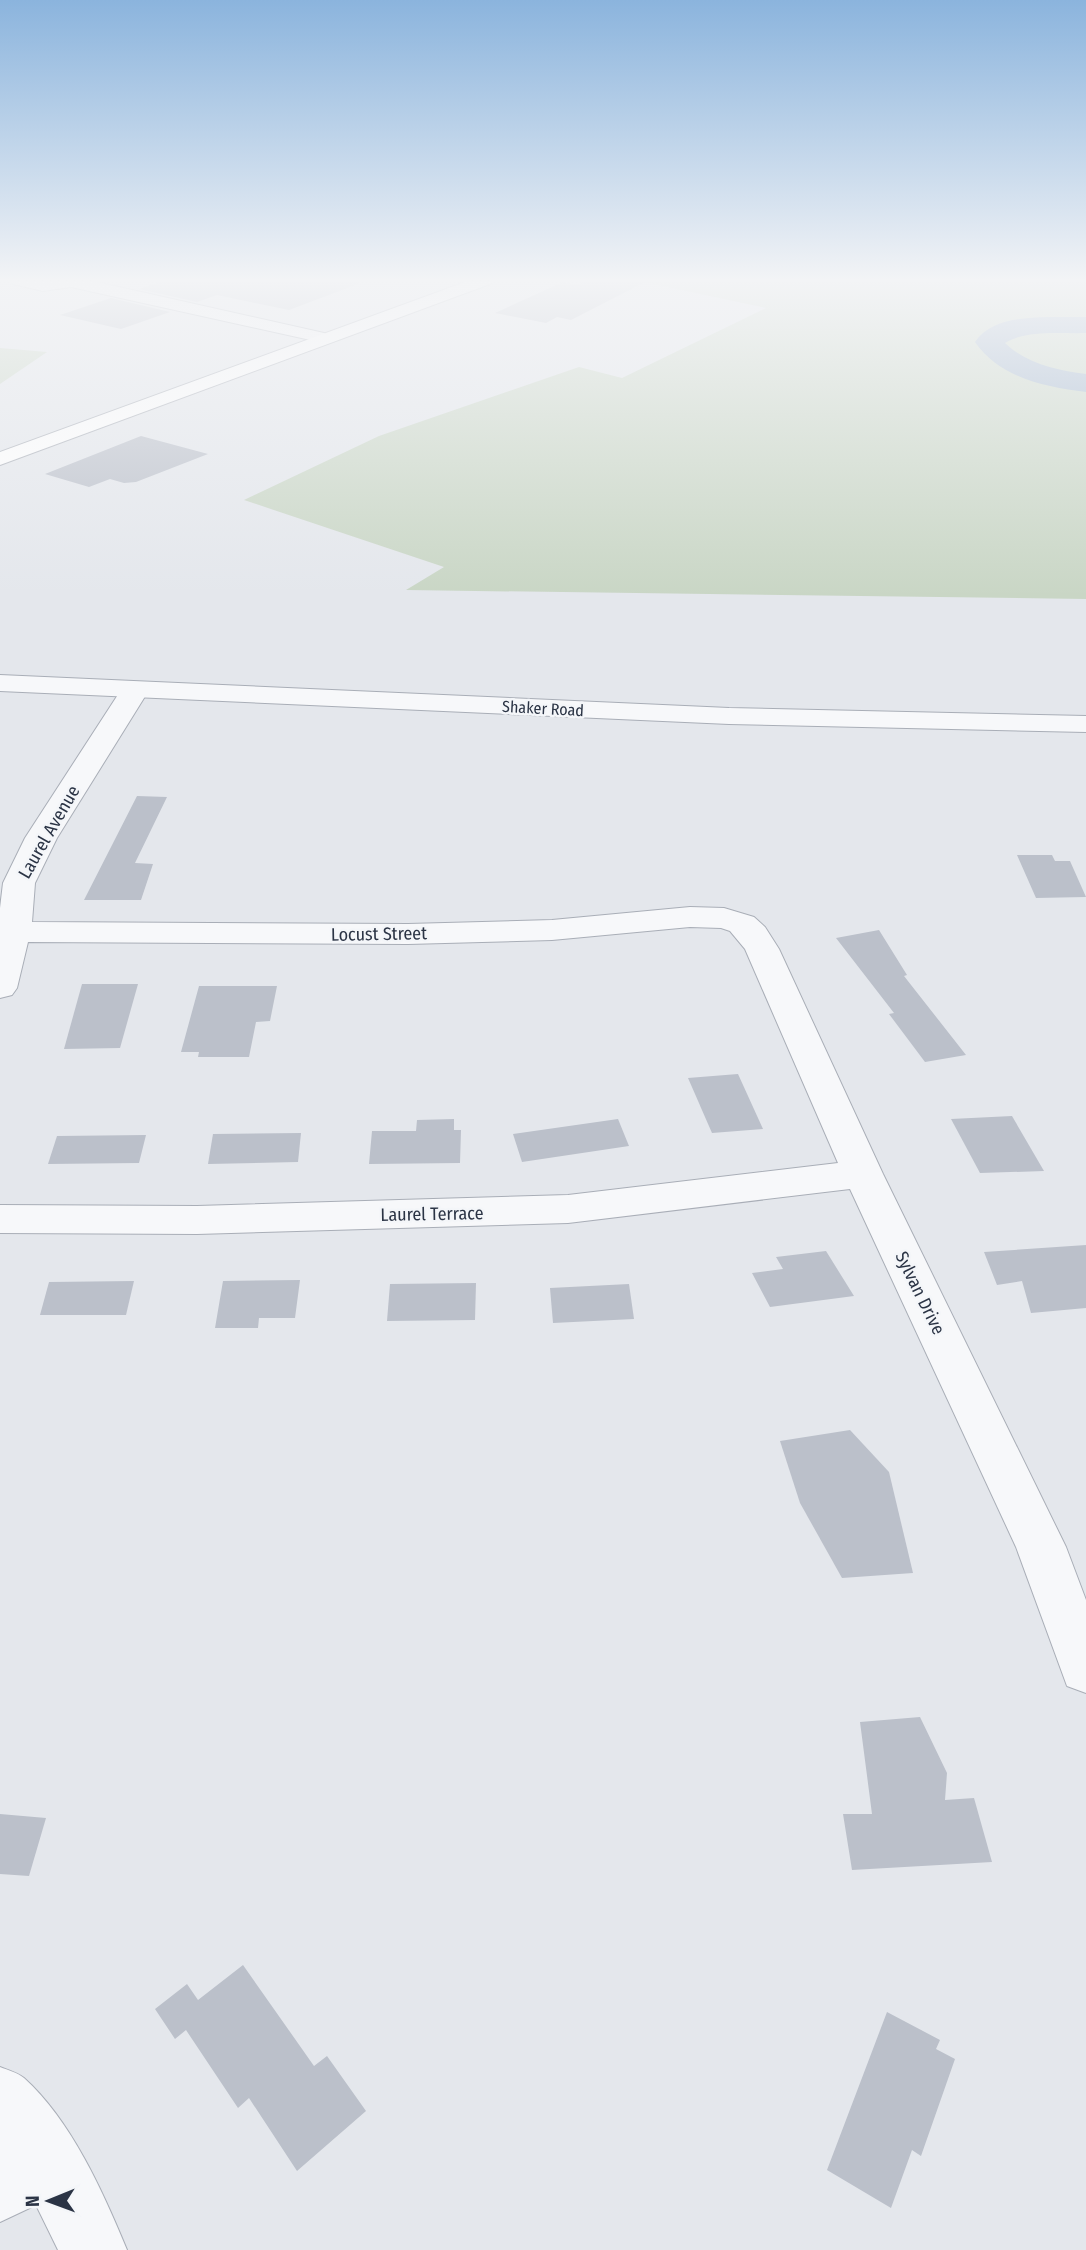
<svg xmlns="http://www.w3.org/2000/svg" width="1086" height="2250" font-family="'Fira Sans Condensed',sans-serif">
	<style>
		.green { fill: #c9d6c5 }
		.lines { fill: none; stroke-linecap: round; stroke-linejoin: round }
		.river { fill: #9fb4cc; fill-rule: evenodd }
		.building { fill: #bbc0ca }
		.minor-casing { stroke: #a9aeb7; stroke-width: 2 }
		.tertiary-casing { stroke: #a9aeb7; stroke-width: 2 }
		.secondary-casing { stroke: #a9aeb7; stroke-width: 2 }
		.minor { fill: #f7f8fa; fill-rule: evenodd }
		.tertiary { fill: #f7f8fa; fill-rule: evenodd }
		.secondary { fill: #fff; fill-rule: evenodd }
		.labels { text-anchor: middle; stroke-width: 5; stroke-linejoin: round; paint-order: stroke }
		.far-street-label { font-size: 16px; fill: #2b3445; stroke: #f4f6f9 }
		.street-label { font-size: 18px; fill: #2b3445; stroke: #f4f6f9 }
	</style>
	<rect width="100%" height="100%" fill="#e4e7ec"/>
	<!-- green -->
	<g class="green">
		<path d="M639 281H1086V599L406 590 444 567 244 500 379 436 579 367 622 378 766 308Z"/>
		<path d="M0 348 47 352 0 384Z"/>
	</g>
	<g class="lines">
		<!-- river -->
		<path class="river" d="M1048 317H1086V333C1060 334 1028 329 1005 343 1027 364 1057 370 1086 374V392C1045 387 1000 378 975 342 990 319 1023 318 1048 317Z"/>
	</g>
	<!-- building -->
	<g class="building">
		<path d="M163 281H358V284L289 310 217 295 197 302 139 289Z"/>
		<path d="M585 281H647L571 320 557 317 546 323 495 313 563 282 577 285Z"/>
		<path d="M111 298 170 312 121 329 60 315Z"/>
		<path d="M141 436 208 454 136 482 124 483 110 479 89 487 45 474Z"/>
		<path d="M137 796 167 797 135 863 153 864 141 900H84Z"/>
		<path d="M1017 855H1052L1055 861H1070L1086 897 1036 898Z"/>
		<path d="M879 930 907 975 904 976 966 1055 925 1062 889 1014 894 1013 836 938Z"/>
		<path d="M82 984H138L120 1048 64 1049Z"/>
		<path d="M199 986H277L270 1021 256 1022 249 1057H198L199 1052H181Z"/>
		<path d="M738 1074 763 1129 712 1133 688 1078Z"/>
		<path d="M1012 1116 1044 1171 980 1173 951 1119Z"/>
		<path d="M454 1119V1130H461L460 1163 369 1164 372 1131H416L417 1120Z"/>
		<path d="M618 1119 629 1146 522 1162 513 1134Z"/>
		<path d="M301 1133 298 1162 208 1164 213 1134Z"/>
		<path d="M146 1135 139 1163 48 1164 57 1136Z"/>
		<path d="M1086 1245V1308L1031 1313 1022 1281 997 1285 984 1252Z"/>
		<path d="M826 1251 854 1296 770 1307 752 1273 783 1269 776 1257Z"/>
		<path d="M300 1280 295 1318H259L258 1328H215L223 1281Z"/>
		<path d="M134 1281 126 1315H40L49 1282Z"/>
		<path d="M476 1283 475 1320 387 1321 390 1284Z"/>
		<path d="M629 1284 634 1319 553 1323 550 1288Z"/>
		<path d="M850 1430 889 1472 913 1573 842 1578 800 1503 780 1441Z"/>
		<path d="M920 1717 947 1773 945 1800 974 1798 992 1862 852 1870 843 1814H872L860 1722Z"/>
		<path d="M0 1814 46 1818 29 1876 0 1874Z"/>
		<path d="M243 1965 314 2066 327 2056 366 2111 297 2171 249 2098 238 2108 186 2030 175 2039 155 2009 187 1984 198 2000Z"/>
		<path d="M887 2012 940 2040 936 2049 955 2059 921 2156 912 2150 891 2208 827 2170Z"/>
	</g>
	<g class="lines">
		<defs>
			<g id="minor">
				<path d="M11 281H92L324 333 333 338 324 343 71 287 43 291 13 284Z"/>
				<path d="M135 682 145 684 149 690 57 838 35 883 32 922 408 924 552 920 690 907 724 908 754 917 765 927 779 949 883 1174 1066 1547 1086 1600V1693L1067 1686 1016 1547 850 1189 568 1223 197 1234 0 1233V1205L197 1206 568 1195 838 1163 745 949 730 931 721 928 690 927 552 940 408 944 28 942 17 988 12 995 0 998V908L3 883 25 838 121 690 125 684Z"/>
				<path d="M0 2067C8 2070 18 2073 24 2078 71 2120 104 2194 127 2250H58L36 2205 0 2222Z"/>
			</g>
			<path id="tertiary" d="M0 675 729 708 1086 716V732L729 724 0 691Z"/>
			<path id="secondary" d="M468 281H492L490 284 0 465V452Z"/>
		</defs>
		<!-- minor casing -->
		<use href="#minor" class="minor-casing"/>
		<!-- tertiary casing -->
		<use href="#tertiary" class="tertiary-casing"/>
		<!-- secondary casing -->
		<use href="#secondary" class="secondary-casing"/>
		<!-- minor -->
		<use href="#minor" class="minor"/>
		<!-- tertiary -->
		<use href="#tertiary" class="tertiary"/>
		<!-- secondary -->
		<use href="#secondary" class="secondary"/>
	</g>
	<!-- sky -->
	<linearGradient id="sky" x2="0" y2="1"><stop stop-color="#8bb4dd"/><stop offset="0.47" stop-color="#f3f4f6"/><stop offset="1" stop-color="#f3f4f6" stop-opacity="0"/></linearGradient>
	<rect width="1086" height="596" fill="url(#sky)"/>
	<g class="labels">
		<!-- far-street labels -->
		<g class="far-street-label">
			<text transform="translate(543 708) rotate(3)" y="6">Shaker Road</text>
		</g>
		<!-- street labels -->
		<g class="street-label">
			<text transform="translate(49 832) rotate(-60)" y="6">Laurel Avenue</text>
			<text transform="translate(379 934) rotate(-1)" y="6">Locust Street</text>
			<text transform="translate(432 1214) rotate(-1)" y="6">Laurel Terrace</text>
			<text transform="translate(920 1293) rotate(64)" y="6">Sylvan Drive</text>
		</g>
	</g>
	<!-- north arrow -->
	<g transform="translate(49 2201) rotate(269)" stroke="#f4f6f9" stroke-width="5" paint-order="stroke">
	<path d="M0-5L12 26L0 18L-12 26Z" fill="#2b3445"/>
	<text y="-10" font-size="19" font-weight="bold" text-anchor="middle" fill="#2b3445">N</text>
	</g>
</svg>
